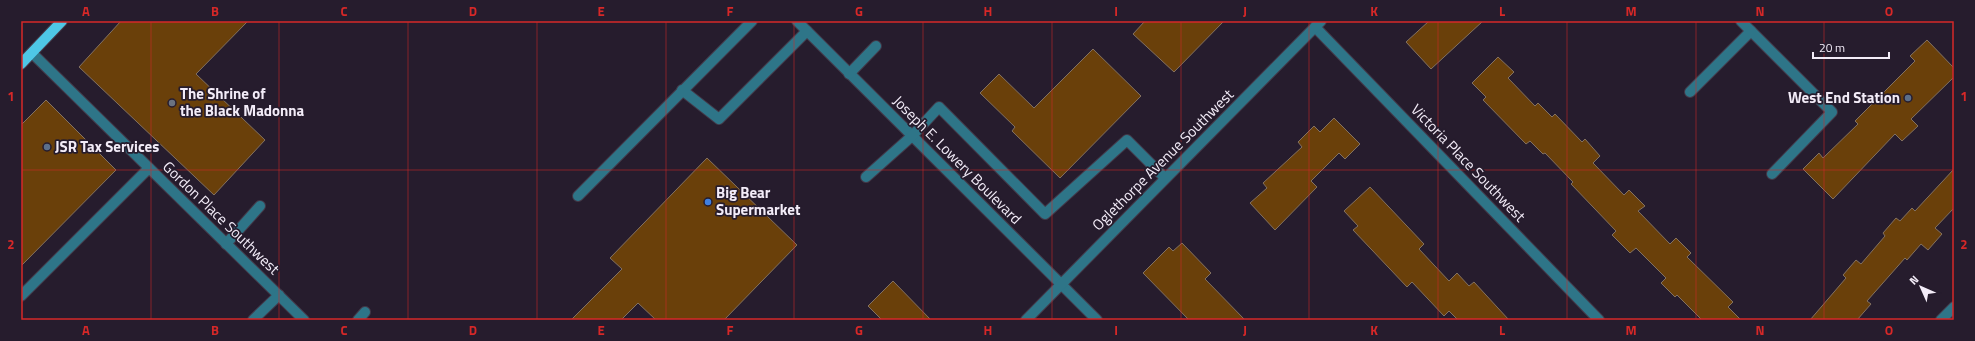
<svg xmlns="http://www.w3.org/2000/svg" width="1975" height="341" font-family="'Titillium Web',sans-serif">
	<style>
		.building { fill: #6a400a; stroke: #837160 }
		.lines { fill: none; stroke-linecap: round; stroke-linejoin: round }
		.minor-casing { stroke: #433949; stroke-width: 12 }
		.major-casing { stroke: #433949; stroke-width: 12 }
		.minor { stroke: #2e7588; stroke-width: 10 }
		.major { stroke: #4ec7e6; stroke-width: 10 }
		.grid { fill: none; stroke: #d62828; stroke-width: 1; stroke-opacity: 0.55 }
		.service-dot { fill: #5c6f8a; stroke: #261c2d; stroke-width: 1.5 }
		.worship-dot { fill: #6b7280; stroke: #261c2d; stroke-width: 1.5 }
		.shop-dot { fill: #3f7fe0; stroke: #261c2d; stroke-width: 1.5 }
		.labels { text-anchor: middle; stroke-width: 3.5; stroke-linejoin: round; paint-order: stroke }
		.poi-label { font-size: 15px; font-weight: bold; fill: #f3ecf8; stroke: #261c2d; text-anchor: start }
		.street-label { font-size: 15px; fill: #f3ecf8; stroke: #261c2d }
		.neatline { fill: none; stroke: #d62828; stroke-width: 1.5 }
		.grid-label { font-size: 13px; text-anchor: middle; font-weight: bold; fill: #d62828 }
	</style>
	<rect width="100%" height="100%" fill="#261c2d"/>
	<!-- building -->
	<g class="building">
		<path d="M121 21H248L196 74 265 140 214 195 79 67Z"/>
		<path d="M1145 21H1224L1174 72 1133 34Z"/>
		<path d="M1429 21H1483L1431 69 1406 42Z"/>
		<path d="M1927 40 1954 68V77L1911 119 1918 126 1902 141 1895 134 1833 199 1803 169 1819 153 1823 158 1858 124 1855 121 1915 61 1910 56Z"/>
		<path d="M1093 49 1141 96 1060 178 1012 131 1015 127 980 93 999 74 1034 108Z"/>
		<path d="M1498 57 1514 72 1508 78 1535 106 1538 103 1552 117 1555 114 1582 142 1585 139 1600 156 1593 163 1624 195 1629 190 1645 206 1638 211 1670 244 1676 238 1691 253 1687 257 1733 302 1728 307 1741 320H1702L1677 295 1675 297 1661 283 1666 278 1636 248 1630 253 1612 235 1616 231 1571 184 1573 182 1545 153 1543 154 1530 141 1526 144 1483 100 1486 97 1472 83Z"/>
		<path d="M46 100 116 170 21 266V125Z"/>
		<path d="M1334 118 1360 144 1345 159 1339 153 1311 181 1317 187 1275 230 1250 203 1267 188 1263 183 1302 147 1298 142 1314 126 1320 132Z"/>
		<path d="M707 158 797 245 724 320H656L638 303 621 320H571L622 269 610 258Z"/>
		<path d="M1954 169V208L1935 228 1942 234 1928 250 1921 244 1907 260 1905 258 1867 301 1871 304 1857 320H1810L1846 278 1843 275 1856 260 1861 264 1885 236 1883 233 1896 218 1900 221 1912 208 1915 211Z"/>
		<path d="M1370 187 1424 244 1419 249 1449 281 1457 273 1469 286 1474 282 1509 320H1458L1449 311 1444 316 1412 282 1407 287 1353 230 1358 226 1344 211Z"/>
		<path d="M1182 243 1211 273 1205 279 1245 320H1189L1143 273 1169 247 1173 251Z"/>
		<path d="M893 281 931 320H882L868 306Z"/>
	</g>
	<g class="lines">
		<defs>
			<g id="minor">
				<path d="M797 21 1097 320"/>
				<path d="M1741 21 1832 112 1772 174"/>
				<path d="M1315 27 1599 320"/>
				<path d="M32 53 304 320"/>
				<path d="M849 74 876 46"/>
				<path d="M682 90 719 119 807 31"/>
				<path d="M1690 92 1751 31"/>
				<path d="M866 177 912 136 939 107 1045 214 1127 140 1165 178"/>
				<path d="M578 196 752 21"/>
				<path d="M226 244 260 206"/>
				<path d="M21 296 149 168"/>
				<path d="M253 320 279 295"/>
				<path d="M358 320 365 312"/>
				<path d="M1026 320 1321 21"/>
				<path d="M1941 320 1954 307"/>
			</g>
			<path id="major" d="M21 64 62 21"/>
		</defs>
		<!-- minor casing -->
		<use href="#minor" class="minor-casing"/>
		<!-- major casing -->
		<use href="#major" class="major-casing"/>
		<!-- minor -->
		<use href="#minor" class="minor"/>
		<!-- major -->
		<use href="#major" class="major"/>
	</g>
	<!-- grid -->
	<path class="grid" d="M151 21V320M279 21V320M408 21V320M537 21V320M666 21V320M794 21V320M923 21V320M1052 21V320M1181 21V320M1309 21V320M1438 21V320M1567 21V320M1696 21V320M1824 21V320M21 170H1954"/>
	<!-- markers -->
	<g class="service-dot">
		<circle cx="1908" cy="98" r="4"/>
		<circle cx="47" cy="147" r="4"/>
	</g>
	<circle class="worship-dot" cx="172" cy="103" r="4"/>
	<circle class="shop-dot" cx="708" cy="202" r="4"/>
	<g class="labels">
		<!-- poi labels -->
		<g class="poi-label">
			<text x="180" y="99">The Shrine of<tspan x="180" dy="17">the Black Madonna</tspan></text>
			<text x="1900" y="103" text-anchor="end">West End Station</text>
			<text x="55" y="152">JSR Tax Services</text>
			<text x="716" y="198">Big Bear<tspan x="716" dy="17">Supermarket</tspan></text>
		</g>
		<!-- street labels -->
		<g class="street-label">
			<text transform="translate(957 160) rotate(45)" y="5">Joseph E. Lowery Boulevard</text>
			<text transform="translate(1163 160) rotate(-45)" y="5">Oglethorpe Avenue Southwest</text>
			<text transform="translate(1468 163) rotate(46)" y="5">Victoria Place Southwest</text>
			<text transform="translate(221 218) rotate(44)" y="5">Gordon Place Southwest</text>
		</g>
	</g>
	<!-- border -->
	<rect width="1975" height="341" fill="none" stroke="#261c2d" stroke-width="44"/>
	<!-- north arrow -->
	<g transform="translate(1921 287) rotate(315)" stroke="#261c2d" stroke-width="3" paint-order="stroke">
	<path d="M0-3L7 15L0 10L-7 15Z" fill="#f3ecf8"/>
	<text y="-6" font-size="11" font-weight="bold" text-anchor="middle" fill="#f3ecf8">N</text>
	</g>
	<!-- scale -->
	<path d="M1813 52v6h76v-6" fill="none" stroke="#f3ecf8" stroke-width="2"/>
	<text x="1819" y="52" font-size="12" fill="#f3ecf8" stroke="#261c2d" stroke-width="3" paint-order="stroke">20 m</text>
	<rect x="22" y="22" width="1931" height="297" class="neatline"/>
	<g class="grid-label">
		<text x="86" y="16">A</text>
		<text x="215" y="16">B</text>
		<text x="344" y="16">C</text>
		<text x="473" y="16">D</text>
		<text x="601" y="16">E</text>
		<text x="730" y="16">F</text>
		<text x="859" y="16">G</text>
		<text x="988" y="16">H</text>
		<text x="1116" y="16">I</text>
		<text x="1245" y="16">J</text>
		<text x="1374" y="16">K</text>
		<text x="1502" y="16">L</text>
		<text x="1631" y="16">M</text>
		<text x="1760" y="16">N</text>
		<text x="1889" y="16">O</text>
		<text x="11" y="101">1</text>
		<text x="1964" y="101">1</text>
		<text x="11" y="249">2</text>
		<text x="1964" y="249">2</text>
		<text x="86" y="335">A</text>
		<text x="215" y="335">B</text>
		<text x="344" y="335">C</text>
		<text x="473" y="335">D</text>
		<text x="601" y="335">E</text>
		<text x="730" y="335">F</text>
		<text x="859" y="335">G</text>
		<text x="988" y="335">H</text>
		<text x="1116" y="335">I</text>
		<text x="1245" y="335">J</text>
		<text x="1374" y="335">K</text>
		<text x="1502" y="335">L</text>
		<text x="1631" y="335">M</text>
		<text x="1760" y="335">N</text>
		<text x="1889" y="335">O</text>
	</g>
</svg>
